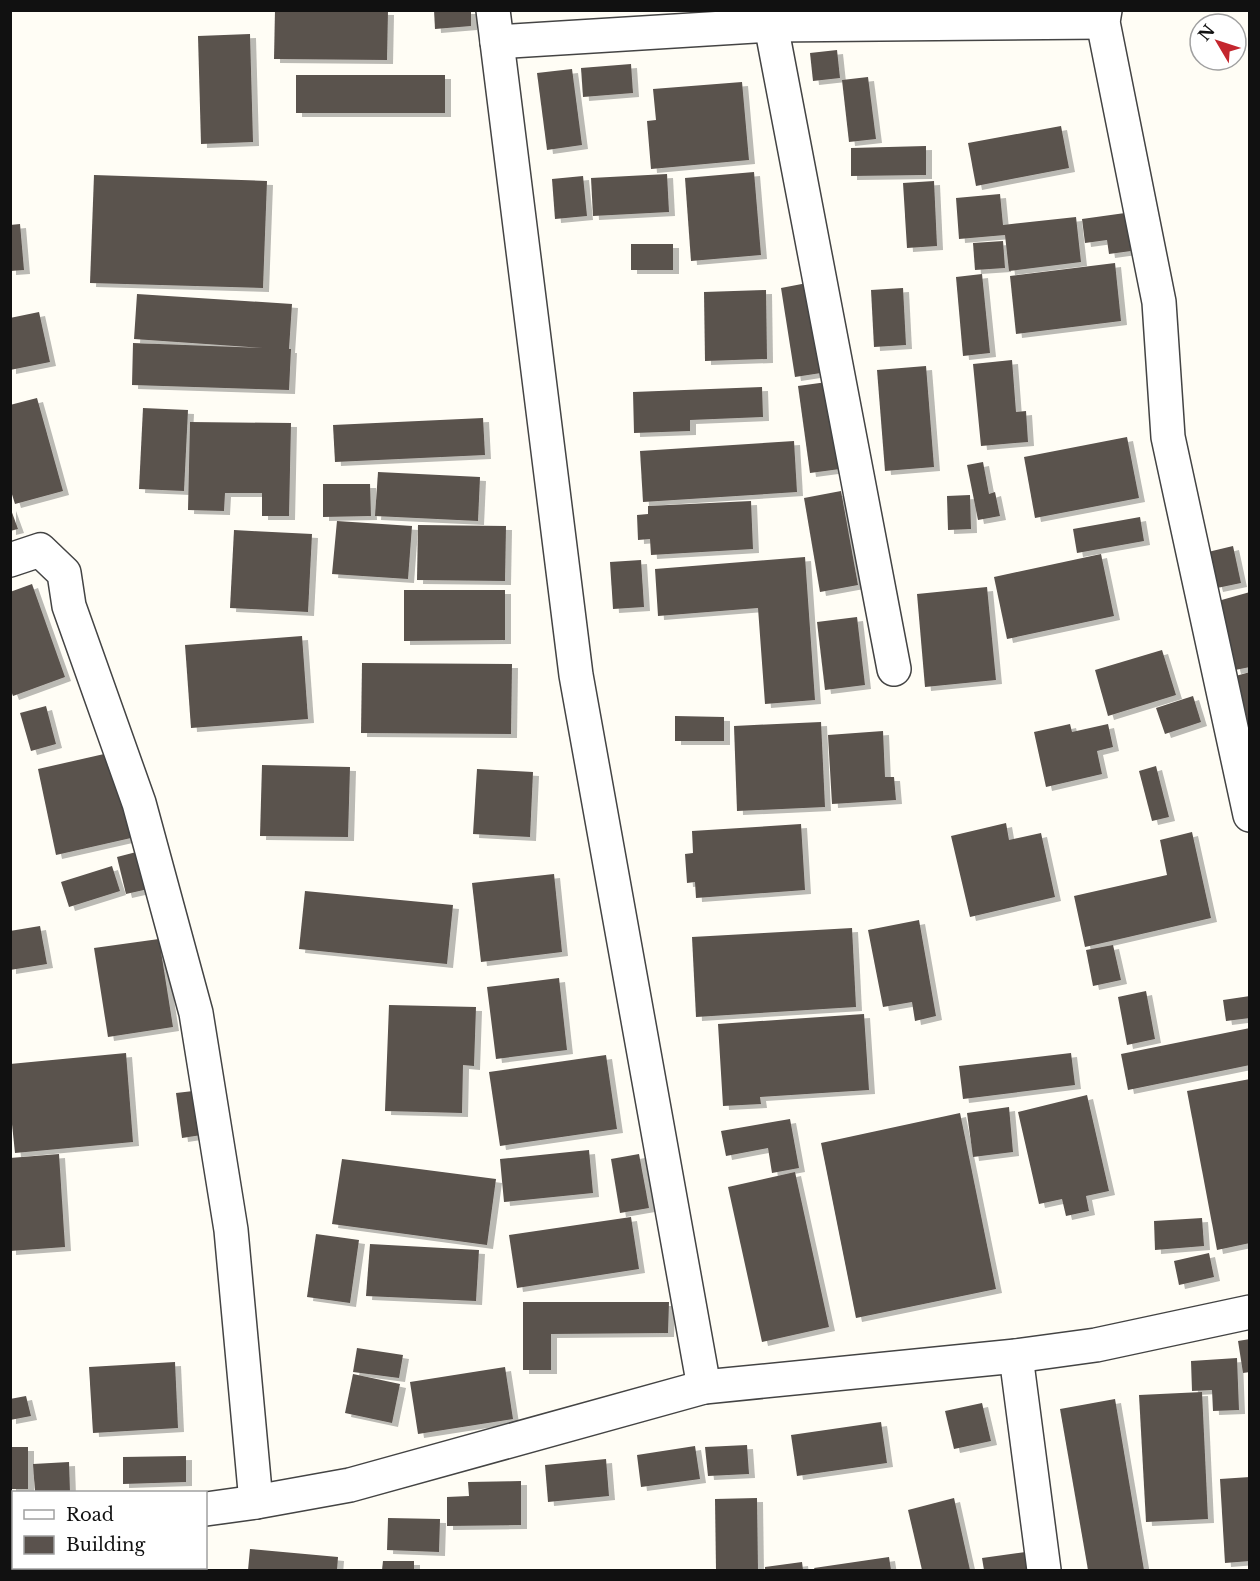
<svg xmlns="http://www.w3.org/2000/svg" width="1260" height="1581" font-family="'Libre Baskerville',serif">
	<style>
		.building { fill: #5a524d; filter: url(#shadow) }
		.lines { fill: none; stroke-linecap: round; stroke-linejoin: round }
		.minor-casing { stroke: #444; stroke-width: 36 }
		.minor { stroke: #fff; stroke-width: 33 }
	</style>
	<defs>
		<filter id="shadow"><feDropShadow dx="6" dy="4" stdDeviation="0" flood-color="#0004"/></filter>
	</defs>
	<rect width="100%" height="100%" fill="#fffdf5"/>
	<!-- building -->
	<g class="building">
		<path d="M275 10 388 11 387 60 274 59Z"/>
		<path d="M434 10H471V26L435 29Z"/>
		<path d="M250 34 253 142 201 144 198 36Z"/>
		<path d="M837 50 840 78 813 81 810 53Z"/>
		<path d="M631 64 633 93 583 97 581 68Z"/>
		<path d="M572 69 582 145 547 150 537 73Z"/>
		<rect x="296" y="75" width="149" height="38"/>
		<path d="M868 77 876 139 849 142 842 80Z"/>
		<path d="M742 82 749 160 651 169 647 121 656 120 653 89Z"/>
		<path d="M1061 126 1069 168 976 186 968 143Z"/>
		<path d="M926 146V175L851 176V148Z"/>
		<path d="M754 172 761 255 691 261 685 178Z"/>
		<path d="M667 174 669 212 593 216 591 178Z"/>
		<path d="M94 175 267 181 263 288 90 283Z"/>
		<path d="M583 176 587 216 555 219 552 179Z"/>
		<path d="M934 181 937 246 907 248 903 183Z"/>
		<path d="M1000 194 1003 225 1076 217 1081 262 1009 271 1005 235 959 239 956 198Z"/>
		<path d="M1125 213 1131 251 1109 254 1107 240 1085 243 1082 219Z"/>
		<path d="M20 224 24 270 10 271V225Z"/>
		<path d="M1003 241 1005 268 975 270 973 243Z"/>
		<rect x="631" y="244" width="42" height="26"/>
		<path d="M1115 263 1121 321 1016 334 1010 276Z"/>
		<path d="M982 274 990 353 963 356 956 277Z"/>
		<path d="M807 283 821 373 795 377 781 288Z"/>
		<path d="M903 288 906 345 874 347 871 290Z"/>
		<path d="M766 290 767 359 705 361 704 292Z"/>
		<path d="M137 294 292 304 289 349H291L289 390 132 385 133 343 263 348 134 339Z"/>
		<path d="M39 312 50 362 10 370V318Z"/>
		<path d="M1012 360 1016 412 1026 411 1028 442 981 446 973 364Z"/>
		<path d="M926 366 934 467 885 471 877 370Z"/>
		<path d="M827 382 840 469 810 473 798 386Z"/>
		<path d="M762 387 763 417 690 420V431L634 433 633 392Z"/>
		<path d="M37 398 63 491 15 504 10 488V405Z"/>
		<path d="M143 408 188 410 184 491 139 489Z"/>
		<path d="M483 418 485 455 335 462 333 425Z"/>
		<path d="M190 422 291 423 289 516H262V493H225L224 511 188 510Z"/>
		<path d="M1127 437 1139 498 1035 518 1024 457Z"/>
		<path d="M794 441 797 492 643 502 640 451Z"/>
		<path d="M983 462 989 494 995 492 1000 516 978 520 967 465Z"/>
		<path d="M378 472 480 477 478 521 375 516Z"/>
		<path d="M323 484H370L371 516 323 517Z"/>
		<path d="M841 491 858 585 820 592 804 498Z"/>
		<path d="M970 495 971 529 948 530 947 496Z"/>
		<path d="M751 501 753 549 651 555 650 539 638 540 637 515 648 514V506Z"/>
		<path d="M10 507 18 529 10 531Z"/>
		<path d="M1140 517 1144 541 1077 553 1073 529Z"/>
		<path d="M337 521 412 526 408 579 332 574Z"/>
		<path d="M418 525 506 526 505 581 417 580Z"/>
		<path d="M234 530 312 534 308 612 230 608Z"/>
		<path d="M1233 546 1241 583 1217 588 1208 552Z"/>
		<path d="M1101 554 1114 616 1007 639 994 577Z"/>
		<path d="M805 557 815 700 765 704 758 608 658 616 655 569Z"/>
		<path d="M641 560 644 607 613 609 610 562Z"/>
		<path d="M32 584 65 677 13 696 10 688V592Z"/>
		<path d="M987 587 996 680 925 687 917 594Z"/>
		<path d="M404 590H505V640L404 641Z"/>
		<path d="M1250 592V667L1235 670 1218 601Z"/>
		<path d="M857 617 865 685 825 690 817 622Z"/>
		<path d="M302 636 308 719 191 728 185 645Z"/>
		<path d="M1162 650 1176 695 1108 716 1095 670Z"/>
		<path d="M362 663 512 664 511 734 361 733Z"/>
		<path d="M1250 672V729H1249L1232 677Z"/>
		<path d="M1193 696 1201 722 1165 734 1156 708Z"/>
		<path d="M46 706 56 744 31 751 20 713Z"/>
		<path d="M675 716 724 717V741H675Z"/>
		<path d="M821 722 825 807 737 811 734 726Z"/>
		<path d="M1070 724 1072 732 1108 724 1113 747 1097 751 1102 774 1046 787 1034 732Z"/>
		<path d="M883 731 885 777H894L896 800 832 804 828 735Z"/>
		<path d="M113 752 131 838 56 855 38 769Z"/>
		<path d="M262 765 350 767 348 837 260 836Z"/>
		<path d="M1156 766 1169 817 1152 821 1139 771Z"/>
		<path d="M477 769 533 772 530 837 473 834Z"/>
		<path d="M1006 823 1009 840 1041 833 1055 897 970 917 951 836Z"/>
		<path d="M801 824 805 890 696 898 695 882 687 883 685 854 693 853 692 831Z"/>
		<path d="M1192 832 1211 918 1085 947 1074 896 1167 875 1160 840Z"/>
		<path d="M148 849 157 887 126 894 117 857Z"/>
		<path d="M112 866 120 891 69 907 61 882Z"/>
		<path d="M554 874 562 952 481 962 472 883Z"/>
		<path d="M305 891 453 905 447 964 299 949Z"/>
		<path d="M919 920 936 1016 915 1021 912 1002 883 1007 868 930Z"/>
		<path d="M40 926 47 964 10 970V931Z"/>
		<path d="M852 928 856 1007 696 1017 692 937Z"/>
		<path d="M159 939 173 1027 108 1037 94 948Z"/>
		<path d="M1113 945 1121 980 1093 986 1086 950Z"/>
		<path d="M559 978 567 1050 496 1059 487 987Z"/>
		<path d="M1146 991 1155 1039 1127 1045 1118 997Z"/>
		<path d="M1250 996V1018L1226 1021 1223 1000Z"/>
		<path d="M389 1005 476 1007 474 1066 463 1065 462 1113 385 1111Z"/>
		<path d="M864 1014 869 1090 760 1097 761 1104 723 1106 718 1024Z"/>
		<path d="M1250 1028V1065L1128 1090 1121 1054Z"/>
		<path d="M126 1053 133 1142 15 1153 10 1105V1064Z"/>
		<path d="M1071 1053 1075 1085 963 1099 959 1066Z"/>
		<path d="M606 1055 617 1129 500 1146 489 1072Z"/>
		<path d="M1250 1079V1243L1217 1250 1187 1091Z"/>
		<path d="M202 1090 208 1134 182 1138 176 1093Z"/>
		<path d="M1087 1095 1109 1191 1086 1196 1089 1211 1066 1216 1062 1199 1039 1204 1018 1112Z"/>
		<path d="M1009 1107 1013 1152 973 1157 967 1113Z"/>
		<path d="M960 1113 996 1289 856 1318 821 1143Z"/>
		<path d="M790 1119 799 1168 772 1173 768 1148 726 1156 721 1131Z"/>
		<path d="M589 1150 593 1193 504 1202 500 1159Z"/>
		<path d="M59 1154 65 1247 10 1251V1158Z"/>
		<path d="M639 1154 649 1208 620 1213 611 1159Z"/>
		<path d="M342 1159 496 1179 487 1245 332 1224Z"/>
		<path d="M795 1172 829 1327 762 1342 728 1187Z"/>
		<path d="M631 1217 639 1269 517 1288 509 1235Z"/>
		<path d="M1202 1218 1204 1246 1155 1250 1154 1221Z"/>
		<path d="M316 1234 359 1240 350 1303 307 1297Z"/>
		<path d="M370 1244 479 1250 476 1301 366 1296Z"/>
		<path d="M1209 1253 1214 1277 1179 1285 1174 1261Z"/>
		<path d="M523 1302H669L668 1333 551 1334V1370H523Z"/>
		<path d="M1250 1339V1372L1243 1373 1238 1341Z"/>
		<path d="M357 1348 403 1355 399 1378 353 1372Z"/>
		<path d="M1237 1358 1239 1410 1213 1411 1212 1390 1192 1391 1191 1361Z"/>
		<path d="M175 1362 178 1428 93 1433 89 1367Z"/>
		<path d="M505 1367 513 1419 418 1434 410 1382Z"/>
		<path d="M353 1374 400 1384 392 1423 345 1413Z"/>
		<path d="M1202 1392 1208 1519 1146 1522 1139 1395Z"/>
		<path d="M26 1396 31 1416 10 1420V1399Z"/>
		<path d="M1115 1399 1144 1570H1088L1060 1409Z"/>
		<path d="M982 1403 991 1441 954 1449 945 1411Z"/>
		<path d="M881 1422 887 1463 797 1476 791 1435Z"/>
		<path d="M747 1445 749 1474 708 1476 705 1447Z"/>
		<path d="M695 1446 700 1479 641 1487 637 1455Z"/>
		<rect x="10" y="1447" width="18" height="42"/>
		<path d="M186 1456V1482L123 1484V1457Z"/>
		<path d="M606 1459 609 1496 548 1502 545 1465Z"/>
		<path d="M69 1462 70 1492H35L33 1464Z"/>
		<path d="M1250 1477V1561L1225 1563 1220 1479Z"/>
		<path d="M521 1481V1525L447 1526V1497L469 1496 468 1482Z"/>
		<path d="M757 1498 758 1570H716L715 1499Z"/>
		<path d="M954 1498 970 1570H922L908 1510Z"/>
		<path d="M388 1518 440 1519 439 1552 387 1550Z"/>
		<path d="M250 1549 338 1557 337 1570H248Z"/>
		<path d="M1033 1551 1036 1570H984L982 1558Z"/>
		<path d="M889 1557 891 1570H815L814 1568Z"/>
		<path d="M383 1561H414V1570H382Z"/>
		<path d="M802 1562 803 1570H765V1567Z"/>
		<rect x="37" y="1568" width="37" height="2"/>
	</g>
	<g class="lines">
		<defs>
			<g id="minor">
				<path d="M493 10 576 675 704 1387"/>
				<path d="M1105 10 1103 22 1159 302 1168 437 1250 815"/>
				<path d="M771 25 894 669"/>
				<path d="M497 42 771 25 1103 22"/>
				<path d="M10 560 40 550 64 573 69 606 139 803 196 1013 231 1230 256 1502"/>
				<path d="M1016 1356 1044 1570"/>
				<path d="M206 1509 256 1502 350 1485 704 1387 1016 1356 1096 1345 1250 1312"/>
				<path d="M10 1539H14"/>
				<path d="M180 1570 181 1568"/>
			</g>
		</defs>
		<!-- minor casing -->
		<use href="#minor" class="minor-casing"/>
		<!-- minor -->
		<use href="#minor" class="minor"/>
	</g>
	<!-- border -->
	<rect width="1260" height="1581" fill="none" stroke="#111111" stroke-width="24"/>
	<!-- legend -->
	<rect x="12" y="1491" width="195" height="78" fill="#ffffff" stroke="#a0a0a0" stroke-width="1.5"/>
	<rect x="24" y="1510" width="30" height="9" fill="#ffffff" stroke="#a0a0a0" stroke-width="1.5"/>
	<text x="66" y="1521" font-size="18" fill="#111111">Road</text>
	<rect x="24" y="1536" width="30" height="18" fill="#5a524d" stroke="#a0a0a0" stroke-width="1.5"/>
	<text x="66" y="1551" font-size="18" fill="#111111">Building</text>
	<!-- north arrow -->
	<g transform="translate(1218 42) rotate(309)"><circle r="28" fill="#ffffff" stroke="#a0a0a0" stroke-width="1.5"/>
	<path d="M0-4.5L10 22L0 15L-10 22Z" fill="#c4262e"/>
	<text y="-9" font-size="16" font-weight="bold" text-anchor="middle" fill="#111111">N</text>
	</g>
</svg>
